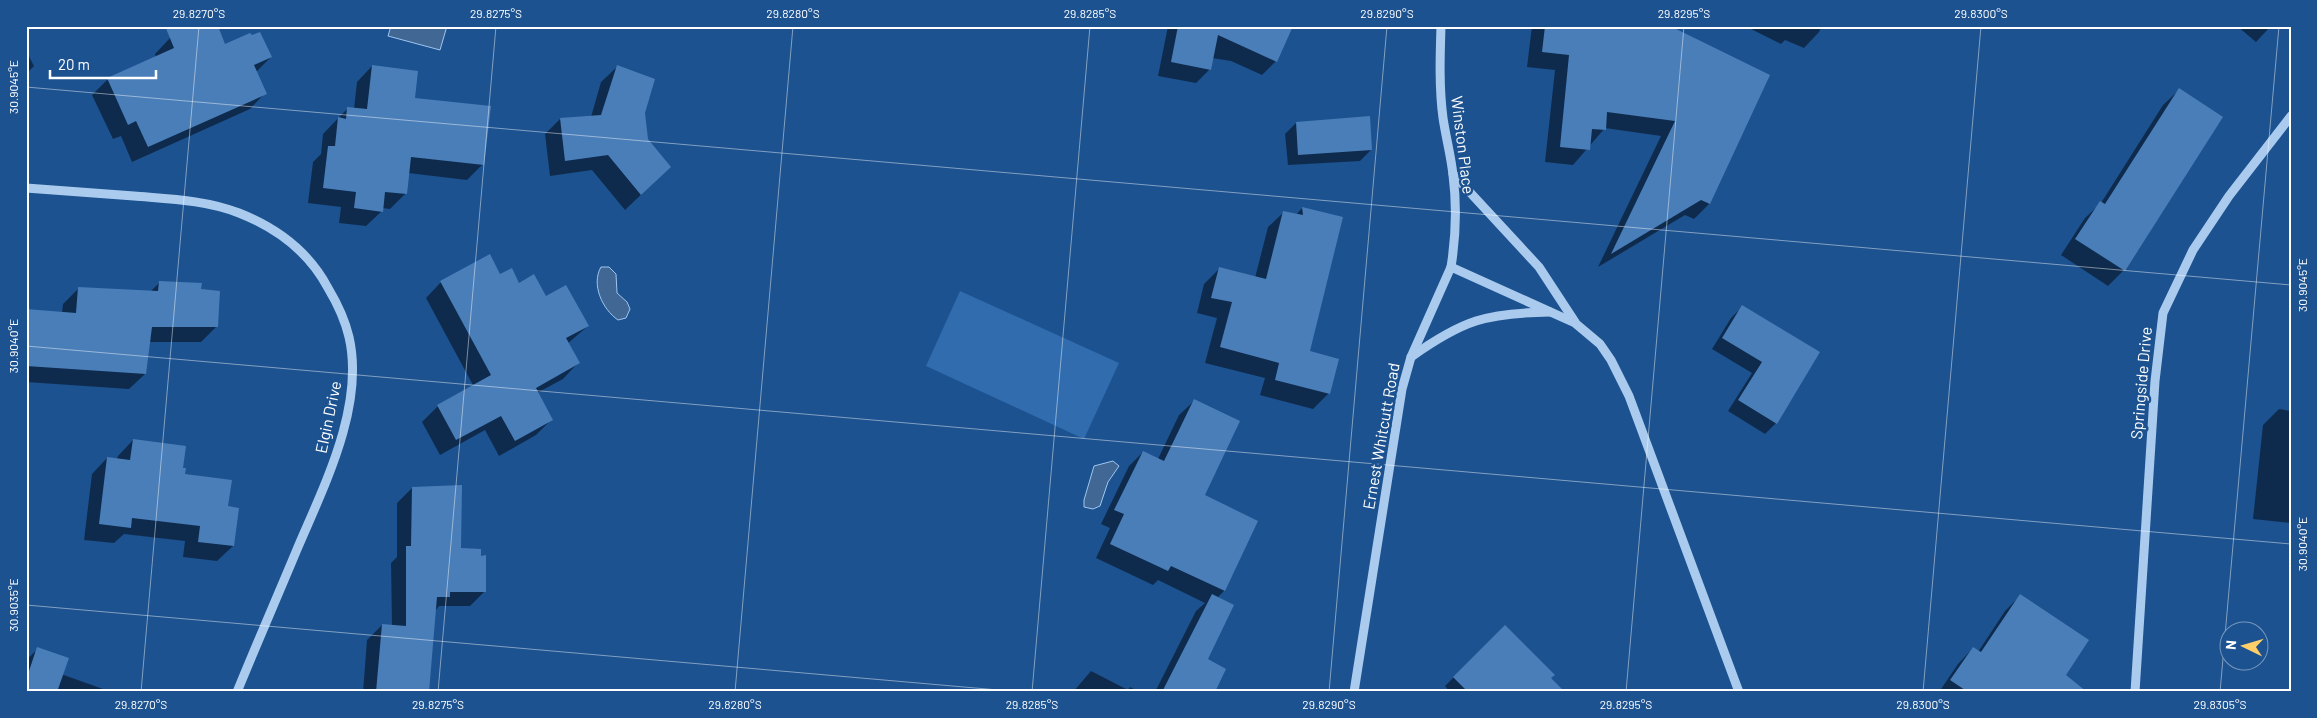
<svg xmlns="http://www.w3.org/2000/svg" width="2317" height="718" font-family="Barlow,sans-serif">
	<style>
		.green { fill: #306cae }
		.water { fill: #416794; stroke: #9fc6f0 }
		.shadow { fill: #0007 }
		.building { fill: #4a7eb9 }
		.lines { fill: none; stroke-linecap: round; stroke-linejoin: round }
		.minor { stroke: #abcbee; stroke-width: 9 }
		.ticks { fill: none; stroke: #fff; stroke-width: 1; stroke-opacity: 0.45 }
		.labels { text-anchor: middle; stroke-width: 5; stroke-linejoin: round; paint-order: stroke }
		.street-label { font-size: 16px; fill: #fff; stroke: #1c5290 }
		.neatline { fill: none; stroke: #fff; stroke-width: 2 }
		.ticks-label { font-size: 12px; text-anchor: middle; fill: #fff }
	</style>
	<rect width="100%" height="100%" fill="#1c5290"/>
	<!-- green -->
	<path class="green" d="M960 291 1119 363 1084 439 926 366Z"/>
	<!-- water -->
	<g class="water">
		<path d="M391 26H447L440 50 388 36Z"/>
		<path d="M601 267H609L616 274 617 293 627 302 630 309 626 318 618 320C602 309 591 284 601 267Z"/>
		<path d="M1113 461 1119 466 1108 482 1100 506 1093 509 1084 507V500L1094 466Z"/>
	</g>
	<!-- shadow -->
	<g class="shadow">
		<path d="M1168 26H1292L1276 61 1262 75 1231 61 1212 58 1210 69 1196 83 1158 76Z"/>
		<path d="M1532 26H1668L1768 75 1709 204 1694 219 1685 215 1598 267 1661 136 1605 128 1573 165 1545 162 1555 70 1527 67Z"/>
		<path d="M1745 26H1822L1819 32 1804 48 1785 40 1781 44Z"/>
		<path d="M2237 26H2271L2256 42Z"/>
		<path d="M170 38 224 46 271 57 256 72 265 93 250 109 132 162 121 136 113 139 92 95 108 79 156 57 155 54Z"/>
		<path d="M26 51 34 66 26 74Z"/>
		<path d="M372 66 414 99 483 164 467 180 408 173 406 193 390 209 382 208V211L366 226 339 223 341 207 308 203 313 162 321 154 323 134 348 108 354 109 357 82Z"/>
		<path d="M617 67 643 113 646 139 670 167 625 210 592 170 550 176 545 134 560 119 591 117 601 82Z"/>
		<path d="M2179 90 2221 117 2124 270 2108 286 2061 255 2085 218 2101 203 2163 105Z"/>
		<path d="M1296 123 1371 150 1360 161 1288 165 1285 134Z"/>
		<path d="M1302 208 1341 218 1309 352 1329 393 1313 409 1260 395 1265 378 1205 363 1217 318 1197 313 1204 284 1220 268 1255 278 1268 227 1284 212 1296 215Z"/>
		<path d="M500 276 545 298 588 326 567 344 578 363 563 379 537 393 551 420 536 435 499 456 485 430 440 455 422 422 438 406 474 387 426 298 441 282Z"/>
		<path d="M160 282 200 291 216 327 201 342H149L145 374 129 389 26 382V311L62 313 63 304 79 288 150 292Z"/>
		<path d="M1742 307 1819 352 1776 423 1765 434 1728 411 1752 373 1712 349 1731 318Z"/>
		<path d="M1194 401 1203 496 1257 521 1224 591 1217 598 1207 660 1213 692H1155L1196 611 1205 603 1158 580 1153 585 1096 558 1110 528 1101 524 1129 466 1143 452 1158 459 1179 415Z"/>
		<path d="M2279 409 2291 411V523L2253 519 2263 425Z"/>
		<path d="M133 440 182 469 184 475 227 507 233 546 217 561 183 557 185 541 124 534 114 543 84 540 92 474 107 458 117 459 118 456Z"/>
		<path d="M412 488 460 550 485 591 470 606H439L435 611 428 689 452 692H363L367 640 382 625 392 626 391 563 397 557V503Z"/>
		<path d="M2021 595 2064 675 2060 692H1939L1958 664 1973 648 1978 652 2005 611Z"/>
		<path d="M1505 626 1549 678 1563 692H1450L1445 686Z"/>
		<path d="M38 649 61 674 103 689 102 692H26V660Z"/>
		<path d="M1091 671 1128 690 1130 687 1139 692H1073Z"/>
		<path d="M2291 676V692H2289Z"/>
	</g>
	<!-- building -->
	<g class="building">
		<path d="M165 26H218L225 44 250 33 252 35 260 32 272 57 254 65 267 94 148 147 136 121 128 125 107 78 174 48Z"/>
		<path d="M1178 26H1293L1277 62 1218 35 1211 70 1171 62Z"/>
		<path d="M1545 26H1670L1770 75 1710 204 1701 200 1611 254 1675 121 1607 112 1606 130 1592 129 1590 150 1560 147 1569 55 1542 52Z"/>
		<path d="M372 65 418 71 415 98 491 106 484 165 411 157 407 194 385 192 383 212 354 208 356 192 323 188 328 146H335L338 117 346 119 347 107 367 109Z"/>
		<path d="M617 65 655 79 645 113 648 139 671 167 641 195 608 155 565 161 560 118 601 115Z"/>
		<path d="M2179 88 2223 117 2125 271 2075 239 2100 201 2105 204Z"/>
		<path d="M1370 116 1372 150 1298 155 1296 122Z"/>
		<path d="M1302 207 1343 217 1310 351 1339 359 1330 394 1275 380 1279 363 1220 347 1232 302 1211 298 1219 267 1266 279 1283 211 1303 215Z"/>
		<path d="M490 254 500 274 512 268 519 283 534 274 546 296 566 285 589 326 566 338 580 363 536 388 553 420 515 441 501 416 456 440 437 405 491 375 440 281Z"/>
		<path d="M159 281 202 283 201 289 220 291 218 327H152L146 374 26 366V309L76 313 78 287 158 291Z"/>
		<path d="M1742 305 1820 352 1777 424 1738 400 1762 362 1722 338Z"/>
		<path d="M1194 399 1240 421 1205 495 1258 521 1225 591 1171 566 1168 571 1110 544 1124 514 1114 510 1143 451 1164 461Z"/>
		<path d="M133 439 186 446 183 468H186L185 474 232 480 228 506 239 508 234 546 198 542 200 526 132 518 131 528 99 524 107 457 130 460Z"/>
		<path d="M462 485 461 548 481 549V556L486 555V592H450V597H437L429 692H376L382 624 406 626V546H411L412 487Z"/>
		<path d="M1212 594 1234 605 1208 659 1226 669 1215 692H1162Z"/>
		<path d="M2020 594 2089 640 2066 675 2087 692H1968L1950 680 1973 647 1981 652Z"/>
		<path d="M1505 625 1555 675 1551 678 1565 692H1468L1453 677Z"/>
		<path d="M37 647 69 658 57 692H26V680Z"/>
	</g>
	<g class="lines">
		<!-- minor -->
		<g class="minor">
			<path d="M1441 26C1440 57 1439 88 1443 118 1446 138 1451 156 1453 175 1457 206 1456 236 1451 267"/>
			<path d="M1453 174 1539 267 1575 322"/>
			<path d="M26 188C62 191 98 193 134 196 169 199 206 200 239 213 277 228 309 252 328 288 337 303 345 320 349 337 365 406 324 486 298 547 278 595 257 643 237 692"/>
			<path d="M1411 357C1463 320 1486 313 1550 312"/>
			<path d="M1354 692 1402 389 1411 357 1451 267 1575 323 1600 344 1611 360 1629 396 1739 692"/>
			<path d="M2135 692 2155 381 2163 313 2193 250 2229 196 2291 116"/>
		</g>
	</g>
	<!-- ticks -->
	<path class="ticks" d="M26 87 2291 285M26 346 2291 544M26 605 1021 692M141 692 199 26M438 692 496 26M735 692 793 26M1032 692 1090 26M1329 692 1387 26M1626 692 1684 26M1923 692 1981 26M2220 692 2279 26"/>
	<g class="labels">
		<!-- street labels -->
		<g class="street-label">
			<text transform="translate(1463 145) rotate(83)" y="6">Winston Place</text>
			<text transform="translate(2141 383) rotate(-85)" y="6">Springside Drive</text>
			<text transform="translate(328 417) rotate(-78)" y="6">Elgin Drive</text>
			<text transform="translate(1381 436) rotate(-80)" y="6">Ernest Whitcutt Road</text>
		</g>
	</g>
	<!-- border -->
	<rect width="2317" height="718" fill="none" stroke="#1c5290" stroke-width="55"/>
	<!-- north arrow -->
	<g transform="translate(2244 646) rotate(275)"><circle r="24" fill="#1c5290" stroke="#7797bc"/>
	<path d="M0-4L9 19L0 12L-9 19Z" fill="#fecf69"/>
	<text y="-8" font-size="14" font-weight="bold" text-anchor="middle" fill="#ffffff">N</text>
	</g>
	<!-- scale -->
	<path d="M50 70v8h106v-8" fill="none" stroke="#ffffff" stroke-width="2.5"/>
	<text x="58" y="70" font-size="15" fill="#ffffff" stroke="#1c5290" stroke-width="4" paint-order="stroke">20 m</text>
	<rect x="28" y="28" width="2262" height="662" class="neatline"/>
	<g class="ticks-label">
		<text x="199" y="18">29.8270°S</text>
		<text x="496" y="18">29.8275°S</text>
		<text x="793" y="18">29.8280°S</text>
		<text x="1090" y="18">29.8285°S</text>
		<text x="1387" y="18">29.8290°S</text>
		<text x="1684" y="18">29.8295°S</text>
		<text x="1981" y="18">29.8300°S</text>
		<text transform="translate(14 87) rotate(-90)" y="4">30.9045°E</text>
		<text transform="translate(2303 285) rotate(-90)" y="4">30.9045°E</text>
		<text transform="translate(14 346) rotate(-90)" y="4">30.9040°E</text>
		<text transform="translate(2303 544) rotate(-90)" y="4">30.9040°E</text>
		<text transform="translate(14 605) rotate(-90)" y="4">30.9035°E</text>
		<text x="141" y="709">29.8270°S</text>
		<text x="438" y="709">29.8275°S</text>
		<text x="735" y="709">29.8280°S</text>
		<text x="1032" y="709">29.8285°S</text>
		<text x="1329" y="709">29.8290°S</text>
		<text x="1626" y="709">29.8295°S</text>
		<text x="1923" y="709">29.8300°S</text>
		<text x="2220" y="709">29.8305°S</text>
	</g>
</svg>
